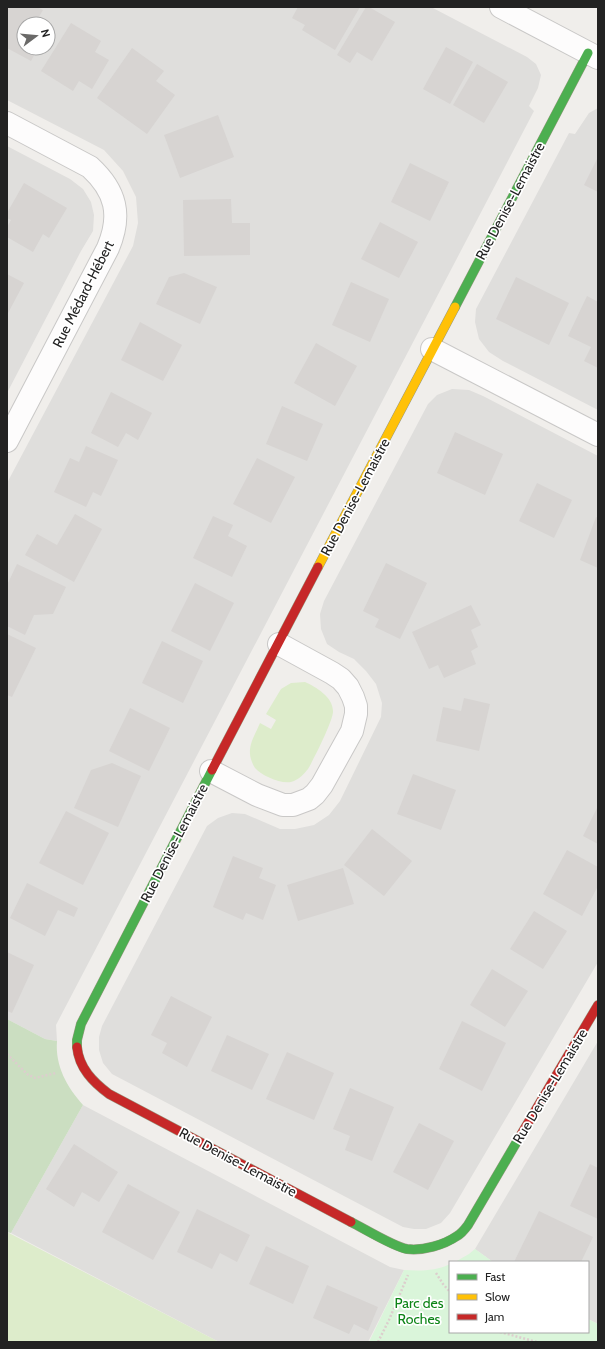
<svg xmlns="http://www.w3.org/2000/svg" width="605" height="1349" font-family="Cabin,sans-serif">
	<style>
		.residential { fill: #dfdedc; fill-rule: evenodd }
		.grass { fill: #ddeccb }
		.forest { fill: #cbdec1 }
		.park { fill: #daf5da }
		.building { fill: #d7d4d2 }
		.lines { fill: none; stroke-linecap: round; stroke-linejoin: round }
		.street-casing { stroke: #c9c8c7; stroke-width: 24 }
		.fast-casing { stroke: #999a82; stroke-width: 10 }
		.slow-casing { stroke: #999a82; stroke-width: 10 }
		.jam-casing { stroke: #999a82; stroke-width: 10 }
		.path { stroke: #dccecd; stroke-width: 2.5; stroke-dasharray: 2 2; stroke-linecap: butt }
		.street { stroke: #fdfcfc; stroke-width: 22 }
		.fast { stroke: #4caf50; stroke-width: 9 }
		.slow { stroke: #ffc107; stroke-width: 9 }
		.jam { stroke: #c62828; stroke-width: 9 }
		.labels { text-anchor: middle; stroke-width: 3.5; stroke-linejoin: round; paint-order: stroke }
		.street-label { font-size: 14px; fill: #222; stroke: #fff }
		.park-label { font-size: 14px; fill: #0c8416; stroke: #fff }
	</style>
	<rect width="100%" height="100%" fill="#f0eeeb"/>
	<!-- residential -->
	<g class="residential">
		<path d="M7 7H431L527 57 536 64 541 75 538 88 529 106 534 111 56 1025 57 1041 45 1039 7 1019V483L133 246 138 223 136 197 123 171 104 150 7 100ZM24 24H48V48H24Z"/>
		<path d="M598 108V410L503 361 489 352 479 339 475 322 476 309 569 133 575 134 589 113Z"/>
		<path d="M7 146 70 179 83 189 91 202 94 215 93 231 81 251 7 393Z"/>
		<path d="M452 389 469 390 483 396 598 456V962L450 1213 441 1223 426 1229H414L403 1227 112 1074 103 1063 99 1050V1037L102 1026 207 826 218 818 232 813 245 814 280 829H295L314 825 329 815 340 801 381 717 382 703 376 684 366 671 354 659 339 652 327 644 321 629 320 614 324 601 428 404 437 395Z"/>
		<path d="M598 1041V1324L588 1319V1262H493L475 1249Z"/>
		<path d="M83 1105 390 1267 404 1270 368 1342H219L11 1233Z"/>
	</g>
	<!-- grass -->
	<g class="grass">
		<path d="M305 682C316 687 333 697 333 711 334 719 313 761 308 769 304 774 299 779 294 781 284 786 262 776 255 768 253 765 250 758 250 754 249 743 256 733 260 723L271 729 276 720 266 714 281 689 291 683Z"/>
		<path d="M7 1232 219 1342H7Z"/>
	</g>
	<!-- forest -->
	<path class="forest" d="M7 1019 45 1039 57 1041C55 1066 67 1087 83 1105L11 1233 7 1232Z"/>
	<!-- park -->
	<g class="park">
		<path d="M475 1249 493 1262H455L469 1254Z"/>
		<path d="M450 1264V1332H588V1319L598 1324V1342H369L404 1270C420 1271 436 1271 450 1264Z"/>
	</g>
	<!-- building -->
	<g class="building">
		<path d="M7 7H37L43 10 37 20 44 24H24V48H38L31 61 7 48Z"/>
		<path d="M298 7H360L335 50 302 30 305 25 292 18Z"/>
		<path d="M366 7H369L395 22 372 61 357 52 350 63 337 55Z"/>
		<path d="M71 23 101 41 95 52 109 60 92 89 79 81 73 91 41 71Z"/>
		<path d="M446 47 473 62 450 104 423 89Z"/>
		<path d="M132 48 164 71 156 81 175 95 147 134 97 98Z"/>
		<path d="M477 64 508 82 484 123 453 105Z"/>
		<path d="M218 115 234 157 180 178 164 135Z"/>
		<path d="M598 157V192L584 185Z"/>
		<path d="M410 163 449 182 430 221 391 202Z"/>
		<path d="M24 183 67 208 49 238 43 234 33 252 7 237V227L11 220 7 218V213Z"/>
		<path d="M231 199 232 223H250V255L184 256 183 200Z"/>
		<path d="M380 222 418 242 399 278 361 259Z"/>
		<path d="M184 273 217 287 200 324 156 304 169 277Z"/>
		<path d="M7 274 24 283 7 315Z"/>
		<path d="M516 277 569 303 549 345 496 319Z"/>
		<path d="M351 282 389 299 370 342 332 325Z"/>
		<path d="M587 296 598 302V368L584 361 591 347 568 336Z"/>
		<path d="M140 322 182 345 163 381 121 360Z"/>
		<path d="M316 343 357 366 335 406 294 383Z"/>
		<path d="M111 392 152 413 138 440 126 433 118 447 91 433Z"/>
		<path d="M282 406 323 424 307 461 266 444Z"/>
		<path d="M455 432 503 454 485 495 437 473Z"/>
		<path d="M86 446 118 460 101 496 93 492 86 507 54 492 70 458 79 462Z"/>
		<path d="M257 458 295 477 271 523 233 504Z"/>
		<path d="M537 483 572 500 554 538 519 521Z"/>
		<path d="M75 514 102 529 74 582 25 555 37 534 57 545Z"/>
		<path d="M213 516 233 525 228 536 247 546 232 577 193 558Z"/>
		<path d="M596 517 598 518V568L580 560Z"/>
		<path d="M386 563 427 583 400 639 375 627 379 619 363 611Z"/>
		<path d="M17 564 66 587 53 614 34 615 25 635 7 626V585Z"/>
		<path d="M195 583 234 603 210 651 171 631Z"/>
		<path d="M471 605 481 625 471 630 478 647 471 651 476 664 444 678 438 665 429 669 412 632Z"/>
		<path d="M7 634 36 648 12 697 7 695Z"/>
		<path d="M162 641 203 661 183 703 142 683Z"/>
		<path d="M464 698 490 704 479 751 436 741 443 707 461 711Z"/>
		<path d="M130 708 170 728 149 771 109 751Z"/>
		<path d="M112 763 141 776 118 827 74 808 91 770Z"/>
		<path d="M413 774 456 790 441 830 397 814Z"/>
		<path d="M598 806V844L583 836Z"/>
		<path d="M66 811 109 833 83 885 39 863Z"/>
		<path d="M372 829 412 861 384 896 344 865Z"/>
		<path d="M567 850 598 867V886L582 916 543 894Z"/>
		<path d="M233 856 263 868 259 878 276 885 263 920 246 913 243 920 213 907Z"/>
		<path d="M343 868 354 904 298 921 287 885Z"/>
		<path d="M27 883 78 908 74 917 58 910 45 936 10 918Z"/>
		<path d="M534 911 567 931 543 969 510 949Z"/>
		<path d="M7 952 34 965 12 1013 7 1011Z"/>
		<path d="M492 969 528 991 505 1027 470 1005Z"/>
		<path d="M171 996 212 1017 187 1067 162 1053 167 1043 151 1035Z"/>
		<path d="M462 1021 506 1043 482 1091 439 1069Z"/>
		<path d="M227 1035 269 1054 252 1090 211 1071Z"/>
		<path d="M287 1052 334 1073 314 1120 266 1099Z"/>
		<path d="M350 1088 394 1107 372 1161 345 1150 350 1136 333 1129Z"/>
		<path d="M419 1123 454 1141 428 1190 393 1172Z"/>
		<path d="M74 1144 118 1172 99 1202 82 1192 74 1207 46 1189Z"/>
		<path d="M590 1164 598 1168V1219L570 1206Z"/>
		<path d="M128 1184 180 1212 153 1260 102 1232Z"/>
		<path d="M197 1209 250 1235 237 1262 220 1253 212 1269 177 1252Z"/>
		<path d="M539 1211 593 1237 581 1262H514Z"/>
		<path d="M266 1246 309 1266 293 1304 249 1284Z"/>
		<path d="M327 1285 378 1307 368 1331 354 1324 349 1334 313 1318Z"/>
	</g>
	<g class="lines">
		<defs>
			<g id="street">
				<path d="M501 7 598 58"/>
				<path d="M7 123 90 167C116 191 122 215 108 248L7 441"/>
				<path d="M432 349 598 435"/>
				<path d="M211 771 257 795 283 805H293L309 799 315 794 322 785 352 731 356 714V706L353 697 348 687 341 679 332 673 279 644"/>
			</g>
			<g id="fast">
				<path d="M455 307 588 53"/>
				<path d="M77 1047V1040L81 1024 212 770"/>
				<path d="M351 1222C365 1229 394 1247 407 1249 423 1251 444 1245 457 1236 461 1234 465 1229 468 1225L519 1138"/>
			</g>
			<path id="slow" d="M318 567 455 307"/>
			<g id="jam">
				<path d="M212 770 318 567"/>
				<path d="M77 1047C79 1068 93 1082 109 1094L351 1222"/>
				<path d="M519 1138 598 1005"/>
			</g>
		</defs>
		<!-- street casing -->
		<use href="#street" class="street-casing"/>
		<!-- fast casing -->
		<use href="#fast" class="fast-casing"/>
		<!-- slow casing -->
		<use href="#slow" class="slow-casing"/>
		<!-- jam casing -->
		<use href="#jam" class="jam-casing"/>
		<!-- path -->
		<g class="path">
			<path d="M7 1054 27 1074 35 1078 56 1073"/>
			<path d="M436 1273 443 1284 450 1292"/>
			<path d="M500 1332 537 1342"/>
			<path d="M378 1342 389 1320 408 1275"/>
		</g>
		<!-- street -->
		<use href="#street" class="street"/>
		<!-- fast -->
		<use href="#fast" class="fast"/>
		<!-- slow -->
		<use href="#slow" class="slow"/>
		<!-- jam -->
		<use href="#jam" class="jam"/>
	</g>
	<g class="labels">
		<!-- street labels -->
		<g class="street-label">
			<text transform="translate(510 201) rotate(-62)" y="5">Rue Denise-Lemaistre</text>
			<text transform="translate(83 294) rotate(-63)" y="5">Rue Médard-Hébert</text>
			<text transform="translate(355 497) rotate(-62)" y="5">Rue Denise-Lemaistre</text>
			<text transform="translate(174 843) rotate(-63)" y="5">Rue Denise-Lemaistre</text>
			<text transform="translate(550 1086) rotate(-59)" y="5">Rue Denise-Lemaistre</text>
			<text transform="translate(238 1162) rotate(28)" y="5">Rue Denise-Lemaistre</text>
		</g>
		<!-- park labels -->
		<g class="park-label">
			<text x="419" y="1308">Parc des<tspan x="419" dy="16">Roches</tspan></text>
		</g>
	</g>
	<!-- border -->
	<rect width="605" height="1349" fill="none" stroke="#222222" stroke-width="16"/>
	<!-- legend -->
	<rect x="449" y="1261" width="140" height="72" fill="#ffffff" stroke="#a7a7a7"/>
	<rect x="457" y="1274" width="20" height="6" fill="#4caf50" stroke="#a7a7a7"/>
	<text x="485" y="1281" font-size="12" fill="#222222">Fast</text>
	<rect x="457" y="1294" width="20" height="6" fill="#ffc107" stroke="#a7a7a7"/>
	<text x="485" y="1301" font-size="12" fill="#222222">Slow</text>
	<rect x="457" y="1314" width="20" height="6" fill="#c62828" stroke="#a7a7a7"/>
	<text x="485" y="1321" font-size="12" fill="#222222">Jam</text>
	<!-- north arrow -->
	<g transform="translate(36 36) rotate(74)"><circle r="19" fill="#ffffff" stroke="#a7a7a7"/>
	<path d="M0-3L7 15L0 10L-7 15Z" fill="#6a6968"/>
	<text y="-6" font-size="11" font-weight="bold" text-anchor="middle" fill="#222222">N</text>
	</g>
</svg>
